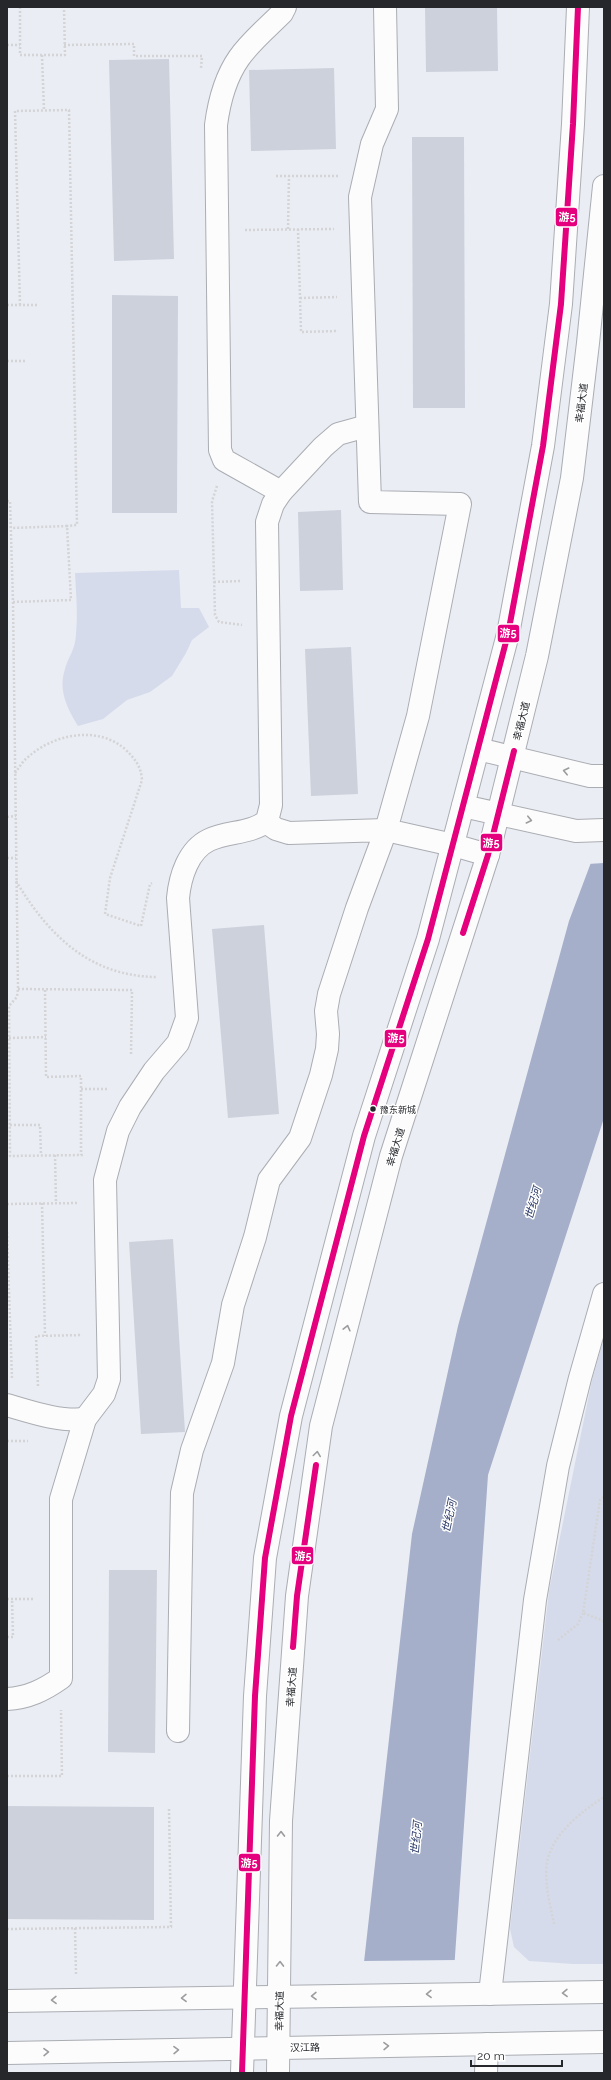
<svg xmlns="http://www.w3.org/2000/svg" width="611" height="2080" font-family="Raleway,'Noto Sans SC',sans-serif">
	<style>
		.green { fill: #d5dbeb }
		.water { fill: #a5afc9 }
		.pier { fill: #eaedf4 }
		.building { fill: #cdd1db }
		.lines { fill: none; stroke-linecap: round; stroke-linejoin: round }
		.minor-casing { stroke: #aaadb2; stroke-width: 24 }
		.major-casing { stroke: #aaadb2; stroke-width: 24 }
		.path { stroke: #d4d4d6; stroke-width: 2.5; stroke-dasharray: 2 2; stroke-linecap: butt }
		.minor { stroke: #fcfcfd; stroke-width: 22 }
		.major { stroke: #fcfcfd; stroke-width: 22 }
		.bus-1-casing { stroke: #fff; stroke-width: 9 }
		.bus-1 { stroke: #e5007d; stroke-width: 6 }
		.oneway { stroke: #9b9c9e }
		.bus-dot { fill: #25272b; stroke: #fff; stroke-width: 1.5 }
		.labels { text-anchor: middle; stroke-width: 3; stroke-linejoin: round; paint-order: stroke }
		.bus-label { font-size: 9px; fill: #25272b; stroke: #fff; text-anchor: start }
		.street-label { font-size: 10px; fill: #25272b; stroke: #fff }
		.water-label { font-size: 11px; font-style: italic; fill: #283765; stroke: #fff }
		.line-badge { stroke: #fff; stroke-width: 1.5 }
		.badge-label { font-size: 11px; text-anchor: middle; font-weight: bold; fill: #fff }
	</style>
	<rect width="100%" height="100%" fill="#eaedf4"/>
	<!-- green -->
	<g class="green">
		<path d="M179 570 181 608H199L209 627 192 640 186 653 172 676 150 692 127 700 103 719 78 726C67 708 58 690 65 669 69 655 75 651 76 634 78 615 76 593 75 573Z"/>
		<path d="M604 1338V1964H573L529 1961 514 1947 510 1929 549 1591 592 1380Z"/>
	</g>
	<!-- water -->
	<path class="water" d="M604 828V1118L488 1475 447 2073H359L363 1971 412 1534 458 1326 569 921Z"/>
	<!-- pier -->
	<g class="pier">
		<path d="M604 826V863L588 864 602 827Z"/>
		<path d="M457 1960 449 2073H357L362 1961Z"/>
	</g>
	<!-- building -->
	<g class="building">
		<path d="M425 7H497L498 71 426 72Z"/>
		<path d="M169 59 174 259 114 261 109 60Z"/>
		<path d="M334 68 336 149 251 151 249 70Z"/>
		<path d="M412 137H464L465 408H413Z"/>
		<path d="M112 295 178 296 177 513H112Z"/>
		<path d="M341 510 343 590 300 591 298 512Z"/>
		<path d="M351 647 358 794 311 796 305 649Z"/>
		<path d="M264 925 279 1114 228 1118 212 929Z"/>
		<path d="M173 1239 185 1432 141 1434 129 1242Z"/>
		<path d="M109 1570H157L155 1753 108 1752Z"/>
		<path d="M7 1806 154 1807V1920L7 1919Z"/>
	</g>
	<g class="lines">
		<defs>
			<g id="minor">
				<path d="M385 7 387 109 372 144 360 197 370 502 460 504 418 716 386 830 453 845 488 855"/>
				<path d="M281 492 224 460 220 450 216 125C219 102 225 78 239 58 250 42 268 27 282 13L285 7"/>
				<path d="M478 749 590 776H604"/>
				<path d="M463 806 576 831 604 830"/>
				<path d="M7 1405C31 1412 60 1422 85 1419"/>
				<path d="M7 1699C28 1698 44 1690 61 1678V1499L85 1419 104 1394 109 1379 105 1180 118 1131 130 1107 154 1071 178 1043 187 1018 178 898C180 877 188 850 209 840 228 831 250 834 267 821L271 805 267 522 273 504 281 492 323 447 338 434 367 426"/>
				<path d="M178 1731 182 1493 192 1450 223 1363 233 1305 255 1237 269 1180 300 1138 321 1075 327 1049 328 1034 326 1011 329 994 357 908 386 830 289 833 276 829 266 822"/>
				<path d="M490 1994 535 1600 558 1466 580 1378 604 1294"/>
				<path d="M7 2001 604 1992"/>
				<path d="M7 2053 604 2042"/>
				<path d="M486 2073 487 2044"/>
			</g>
			<g id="major">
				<path d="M242 2073 255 1696 265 1558 291 1416 364 1136 428 939 508 634 543 446 561 304 573 124 578 7"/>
				<path d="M278 2073 281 1821 297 1596 321 1426 391 1156 488 855 537 656 572 478 588 343 604 186"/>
			</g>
		</defs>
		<!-- minor casing -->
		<use href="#minor" class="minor-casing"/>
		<!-- major casing -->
		<use href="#major" class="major-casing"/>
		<!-- path -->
		<g class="path">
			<path d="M20 7V55H65L64 7"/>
			<path d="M7 45H20"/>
			<path d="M64 45 134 44V56H202L201 68"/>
			<path d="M42 55 44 110"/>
			<path d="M276 176H338"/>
			<path d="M288 229 289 176"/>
			<path d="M298 229 301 332 338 331"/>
			<path d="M245 230 334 229"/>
			<path d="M300 298 337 297"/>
			<path d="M7 305H39"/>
			<path d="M20 305 15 111 69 110 77 525 67 526"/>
			<path d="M7 361H27"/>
			<path d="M217 486 212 501 215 615 219 622 242 625"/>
			<path d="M7 501H10L13 602 71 600 67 526 11 528"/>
			<path d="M214 582 241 581"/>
			<path d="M13 602 18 989 17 997 9 1006 10 1156 83 1155"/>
			<path d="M15 773C19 768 22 762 27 758 53 734 97 725 125 749 135 759 141 766 142 780L110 878 105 914 141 926 150 884 152 883"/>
			<path d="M7 817 16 816"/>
			<path d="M7 858H16"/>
			<path d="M16 881C49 936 90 976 156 977"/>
			<path d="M18 989 132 990 131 1056"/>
			<path d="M45 990 46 1077 81 1076V1155"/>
			<path d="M9 1038 46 1037"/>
			<path d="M81 1089H109"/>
			<path d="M10 1125H40L41 1155"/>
			<path d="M55 1155 56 1203"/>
			<path d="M42 1203 45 1336"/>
			<path d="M7 1204 78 1203"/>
			<path d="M7 1232 12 1379"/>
			<path d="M38 1386 36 1336 82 1335"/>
			<path d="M7 1441H28"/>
			<path d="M604 1497 600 1500 583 1613 604 1621"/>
			<path d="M7 1599H33"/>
			<path d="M7 1637H13L12 1599"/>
			<path d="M558 1640 578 1624 583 1613"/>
			<path d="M7 1776H62L61 1710"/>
			<path d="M554 1924C550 1904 544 1883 547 1863 551 1835 582 1811 604 1797"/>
			<path d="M75 1928 76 1974"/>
			<path d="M7 1929 171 1927 169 1808"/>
		</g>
		<!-- minor -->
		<use href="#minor" class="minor"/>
		<!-- major -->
		<use href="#major" class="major"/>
		<defs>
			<g id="bus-1">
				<path d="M463 933 488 855 514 751"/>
				<path d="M293 1647 297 1596 316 1465"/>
				<path d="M242 2073 255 1696 265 1558 291 1416 364 1136 428 939 508 634 543 446 561 304 573 124 578 7"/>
			</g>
		</defs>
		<!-- bus-1 casing -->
		<use href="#bus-1" class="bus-1-casing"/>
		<!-- bus-1 -->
		<use href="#bus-1" class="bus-1"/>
	</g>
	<!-- one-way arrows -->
	<defs><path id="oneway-chevron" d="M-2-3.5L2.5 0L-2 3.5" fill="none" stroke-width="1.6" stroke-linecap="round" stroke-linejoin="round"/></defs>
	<g class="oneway">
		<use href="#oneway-chevron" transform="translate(566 771) rotate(-167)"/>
		<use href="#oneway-chevron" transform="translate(529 820) rotate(13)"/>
		<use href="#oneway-chevron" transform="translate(347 1328) rotate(-76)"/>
		<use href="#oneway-chevron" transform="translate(317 1454) rotate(-82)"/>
		<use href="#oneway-chevron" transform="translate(281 1834) rotate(-89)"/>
		<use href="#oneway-chevron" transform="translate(280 1964) rotate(-89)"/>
		<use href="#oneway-chevron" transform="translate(565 1993) rotate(179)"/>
		<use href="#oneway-chevron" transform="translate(429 1994) rotate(179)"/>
		<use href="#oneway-chevron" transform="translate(314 1996) rotate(179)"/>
		<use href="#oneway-chevron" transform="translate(184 1998) rotate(179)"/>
		<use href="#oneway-chevron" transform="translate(54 2000) rotate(179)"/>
		<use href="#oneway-chevron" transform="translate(386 2046) rotate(-1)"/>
		<use href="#oneway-chevron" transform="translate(176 2050) rotate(-1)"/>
		<use href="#oneway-chevron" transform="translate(46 2052) rotate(-1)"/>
	</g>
	<!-- markers -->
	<circle class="bus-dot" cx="373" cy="1109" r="3.5"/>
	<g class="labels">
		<!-- bus labels -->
		<g class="bus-label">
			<text x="380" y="1113">豫东新城</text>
		</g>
		<!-- street labels -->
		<g class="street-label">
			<text transform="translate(581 403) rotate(-83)" y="4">幸福大道</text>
			<text transform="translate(521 721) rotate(-76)" y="4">幸福大道</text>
			<text transform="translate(395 1147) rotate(-73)" y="4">幸福大道</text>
			<text transform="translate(291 1687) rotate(-86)" y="4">幸福大道</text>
			<text transform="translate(279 2011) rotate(-89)" y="4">幸福大道</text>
			<text transform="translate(305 2047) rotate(-1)" y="4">汉江路</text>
		</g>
		<!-- water labels -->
		<g class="water-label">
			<text transform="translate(533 1203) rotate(-74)" y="4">世纪河</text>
			<text transform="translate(449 1516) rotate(-78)" y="4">世纪河</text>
			<text transform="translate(416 1838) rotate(-85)" y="4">世纪河</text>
		</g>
	</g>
	<g class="line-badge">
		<rect x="555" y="207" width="23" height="20" rx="4" fill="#e5007d"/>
		<rect x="497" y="624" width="23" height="19" rx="4" fill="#e5007d"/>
		<rect x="480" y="833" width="23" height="19" rx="4" fill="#e5007d"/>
		<rect x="384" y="1029" width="23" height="19" rx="4" fill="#e5007d"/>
		<rect x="291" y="1546" width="23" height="19" rx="4" fill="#e5007d"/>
		<rect x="238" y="1853" width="23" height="19" rx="4" fill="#e5007d"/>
	</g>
	<g class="badge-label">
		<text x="567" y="221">游5</text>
		<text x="508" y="637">游5</text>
		<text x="491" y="847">游5</text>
		<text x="396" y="1042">游5</text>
		<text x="303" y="1560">游5</text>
		<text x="249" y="1867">游5</text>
	</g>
	<!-- border -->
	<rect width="611" height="2080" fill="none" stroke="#25272b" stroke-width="16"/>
	<!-- scale -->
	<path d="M471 2060v6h91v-6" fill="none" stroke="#25272b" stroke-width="2"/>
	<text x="477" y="2060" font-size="12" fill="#25272b" stroke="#ffffff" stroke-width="3" paint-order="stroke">20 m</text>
</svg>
